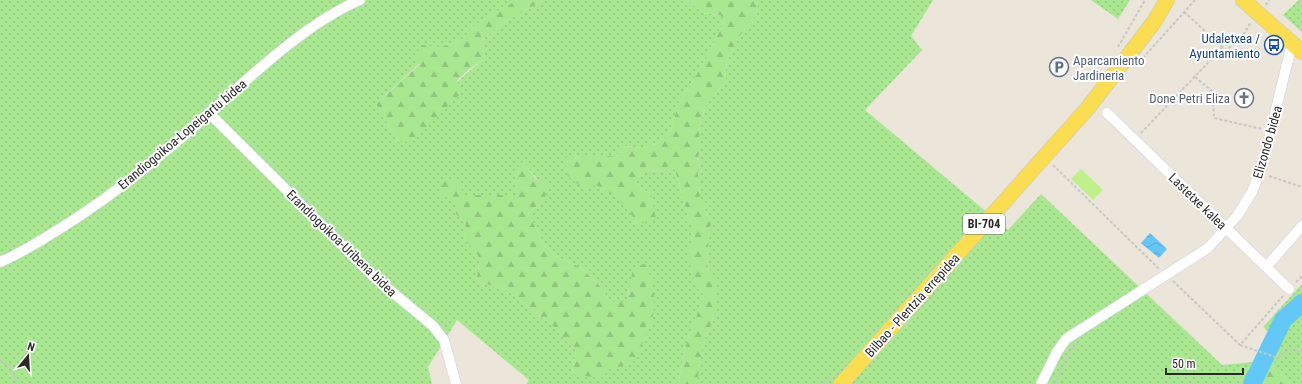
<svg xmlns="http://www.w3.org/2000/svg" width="1302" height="384" font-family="'Roboto Condensed',sans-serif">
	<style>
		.green { fill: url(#green-dots); fill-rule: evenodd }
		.forest { fill: url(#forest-firs) }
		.pitch { fill: #bff08c }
		.water { fill: url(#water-waves) }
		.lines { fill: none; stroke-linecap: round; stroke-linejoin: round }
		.river { stroke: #63c7f7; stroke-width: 18 }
		.street-casing { stroke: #ced1e3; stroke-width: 11 }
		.primary-casing { stroke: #c7c7c7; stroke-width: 16 }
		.path { stroke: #c7c7c7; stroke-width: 2; stroke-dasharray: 3 2; stroke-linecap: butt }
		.street { stroke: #fff; stroke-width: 10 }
		.primary { stroke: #fadd50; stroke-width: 15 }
		.labels { text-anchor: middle; stroke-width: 4; stroke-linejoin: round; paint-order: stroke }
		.shield { fill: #fff; stroke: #696969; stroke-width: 1 }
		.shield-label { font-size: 12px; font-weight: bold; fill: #292929 }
		.transit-label { font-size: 13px; fill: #164399; stroke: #fff; text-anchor: end }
		.service-label { font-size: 13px; fill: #4e5e75; stroke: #fff; text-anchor: start }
		.worship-label { font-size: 13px; fill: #5b616d; stroke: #fff; text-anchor: end }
		.street-label { font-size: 13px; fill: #292929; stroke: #fff }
	</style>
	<defs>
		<pattern id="green-dots" width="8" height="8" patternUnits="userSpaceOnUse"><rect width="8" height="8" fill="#a9e791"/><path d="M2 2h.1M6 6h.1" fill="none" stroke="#91c67d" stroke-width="1.8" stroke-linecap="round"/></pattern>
		<pattern id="forest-firs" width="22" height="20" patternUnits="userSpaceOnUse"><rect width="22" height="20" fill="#a9e791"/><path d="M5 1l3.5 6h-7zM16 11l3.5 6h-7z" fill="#91c67d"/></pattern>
		<pattern id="water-waves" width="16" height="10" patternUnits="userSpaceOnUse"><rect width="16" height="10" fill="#63c7f7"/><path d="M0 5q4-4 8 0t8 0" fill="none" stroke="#56abd4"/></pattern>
	</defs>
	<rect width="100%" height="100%" fill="#ece5d9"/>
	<!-- green -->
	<g class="green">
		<path d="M0 0H517L476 24 461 40 441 47 420 63 376 104 398 142H411C434 112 453 80 485 59L482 40 502 24 543 0H687L703 13 720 15 725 20 704 63 678 104 672 127 664 141 643 148 626 146 616 156 596 159 574 157 596 185 611 192 625 205 638 224 651 194 635 183 642 171 675 170 688 217 694 226 689 252V269L704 296 687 341 678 384H526L529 380 457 320 428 367 432 384H0ZM523 162 537 179 544 201 528 213 545 246 558 257 580 267 600 286 610 302H627L629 288 633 363 583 375 572 373 576 351 553 326 507 290 476 281C480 260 483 256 465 241L466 224 456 214V202L463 195H517L516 183Z"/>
		<path d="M758 0H933L911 36 922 50 865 110 1008 230 1041 194 1222 365 1253 362 1238 384H695L698 376 703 344 714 317 715 278 706 264 711 223 700 198 698 173 700 123 707 104 725 82 727 59 739 37 756 15Z"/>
		<path d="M1091 0H1130L1118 19Z"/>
		<path d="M1299 0H1302V32L1283 15Z"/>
		<path d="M1302 284V384H1291L1283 376 1276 373 1273 365 1281 343 1263 327Z"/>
	</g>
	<!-- forest -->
	<g class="forest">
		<path d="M517 0H543L502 24 482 40 485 59 469 69 457 81 460 94 411 142H398L376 104 420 64 414 55 422 45 441 47 461 40 476 24Z"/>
		<path d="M687 0H758L756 15 739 37 727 59 725 82 707 104 700 123 698 173 700 198 711 223 706 264 715 278 716 300 714 317 703 344 698 377 695 384H678L687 341 704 296 689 269V252L694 226 688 217 675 170 642 171 635 183 651 194 656 219 638 224C625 205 617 195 596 185L585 190 568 176 564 158 616 156 626 146 643 148 664 141 672 127 678 104 704 63 725 20 720 15 703 13Z"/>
		<path d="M523 162 536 179 548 183 544 201 528 213 545 246 558 257 580 267 600 286 610 302H627L633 269 646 263C650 277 656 295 654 310 651 328 641 346 633 363L608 370 601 379 572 373 576 351 553 326 507 290 476 281C480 260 483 256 465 241L466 224 456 214 455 202 440 194 445 178 460 180 463 195H517L514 170Z"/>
		<path d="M1281 343 1273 366 1276 373 1283 376 1291 384H1238L1253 362 1266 361Z"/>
	</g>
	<!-- pitch -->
	<path class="pitch" d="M1081 169 1103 190 1093 200 1071 179Z"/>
	<!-- water -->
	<path class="water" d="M1150 233 1167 249 1159 258 1141 243Z"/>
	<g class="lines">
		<!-- river -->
		<path class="river" d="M1252 384 1283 320 1302 303"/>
		<defs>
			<g id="street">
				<path d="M209 113 373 276 433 326 444 340 456 384"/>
				<path d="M1107 113 1289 289"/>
				<path d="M0 262C22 253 41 240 61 228 120 191 172 147 223 101 263 65 311 21 360 0"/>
				<path d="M1267 266 1302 226"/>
				<path d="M1041 384 1057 352 1066 339 1208 248 1237 216 1252 192 1262 167 1292 43"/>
			</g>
			<g id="primary">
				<path d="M1243 0 1302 52"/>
				<path d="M841 384 1087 109 1154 22 1167 0"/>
			</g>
		</defs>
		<!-- street casing -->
		<use href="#street" class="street-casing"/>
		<!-- primary casing -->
		<use href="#primary" class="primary-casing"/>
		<!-- path -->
		<g class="path">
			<path d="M1266 5 1269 0"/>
			<path d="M1184 12 1226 50 1242 37 1251 22"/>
			<path d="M1118 47 1145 0"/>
			<path d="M1143 58 1195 0"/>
			<path d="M1195 77 1213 92 1214 118 1262 129"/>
			<path d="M1141 133 1223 47"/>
			<path d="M1053 165 1159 269"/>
			<path d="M1269 176 1302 187"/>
			<path d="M1173 281 1240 345 1283 296"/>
			<path d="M1296 282 1302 276"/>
			<path d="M1240 345 1278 358C1284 352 1294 348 1302 352"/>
			<path d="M0 360C9 365 15 373 16 384"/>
			<path d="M824 384 831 376"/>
			<path d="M1055 384 1069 353 1078 344"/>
		</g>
		<!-- street -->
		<use href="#street" class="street"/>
		<!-- primary -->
		<use href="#primary" class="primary"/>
	</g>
	<!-- icons -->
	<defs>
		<symbol id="bus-ring" viewBox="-11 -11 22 22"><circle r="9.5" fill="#fff" stroke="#1a4fb4" stroke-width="1.5"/><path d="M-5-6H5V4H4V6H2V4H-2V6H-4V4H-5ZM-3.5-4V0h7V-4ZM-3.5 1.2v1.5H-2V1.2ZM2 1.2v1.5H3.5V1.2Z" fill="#1a4fb4"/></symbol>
		<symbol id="parking-ring" viewBox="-11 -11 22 22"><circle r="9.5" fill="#fff" stroke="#5c6f8a" stroke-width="1.5"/><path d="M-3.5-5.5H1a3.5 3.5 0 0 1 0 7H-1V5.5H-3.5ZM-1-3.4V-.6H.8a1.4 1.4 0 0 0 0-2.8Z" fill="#5c6f8a"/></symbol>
		<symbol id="church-ring" viewBox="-11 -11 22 22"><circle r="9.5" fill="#fff" stroke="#6b7280" stroke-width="1.5"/><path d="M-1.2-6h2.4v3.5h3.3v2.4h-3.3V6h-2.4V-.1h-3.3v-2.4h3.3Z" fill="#6b7280"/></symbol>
	</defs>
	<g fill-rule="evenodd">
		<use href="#bus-ring" x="1263" y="34" width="22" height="22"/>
		<use href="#parking-ring" x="1048" y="56" width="22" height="22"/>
		<use href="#church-ring" x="1233" y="87" width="22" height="22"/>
	</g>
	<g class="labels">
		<!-- shield labels -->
		<rect class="shield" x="963" y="214" width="42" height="20" rx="3"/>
		<g class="shield-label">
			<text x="984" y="228">BI-704</text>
		</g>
		<!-- transit labels -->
		<g class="transit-label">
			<text x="1260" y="43">Udaletxea /<tspan x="1260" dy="15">Ayuntamiento</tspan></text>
		</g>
		<!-- service labels -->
		<g class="service-label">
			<text x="1073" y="65">Aparcamiento<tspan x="1073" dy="15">Jardineria</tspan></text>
		</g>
		<!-- worship labels -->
		<g class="worship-label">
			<text x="1230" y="103">Done Petri Eliza</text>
		</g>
		<!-- street labels -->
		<g class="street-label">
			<text transform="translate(182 134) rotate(-40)" y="5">Erandiogoikoa-Lopeigartu bidea</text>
			<text transform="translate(1267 142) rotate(-74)" y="5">Elizondo bidea</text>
			<text transform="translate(1198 201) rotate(44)" y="5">Lastetxe kalea</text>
			<text transform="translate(342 243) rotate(44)" y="5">Erandiogoikoa-Uribena bidea</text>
			<text transform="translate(912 305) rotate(-48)" y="5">Bilbao - Plentzia errepidea</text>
		</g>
	</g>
	<!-- north arrow -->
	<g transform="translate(28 356) rotate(18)" stroke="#ffffff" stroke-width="3" paint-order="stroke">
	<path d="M0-3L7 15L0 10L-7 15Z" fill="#292929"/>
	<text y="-6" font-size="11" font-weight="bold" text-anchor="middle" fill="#292929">N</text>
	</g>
	<!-- scale -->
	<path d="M1166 368v6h77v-6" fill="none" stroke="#292929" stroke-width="2"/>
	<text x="1172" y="368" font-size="12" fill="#292929" stroke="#ffffff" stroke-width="3" paint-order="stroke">50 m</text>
</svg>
